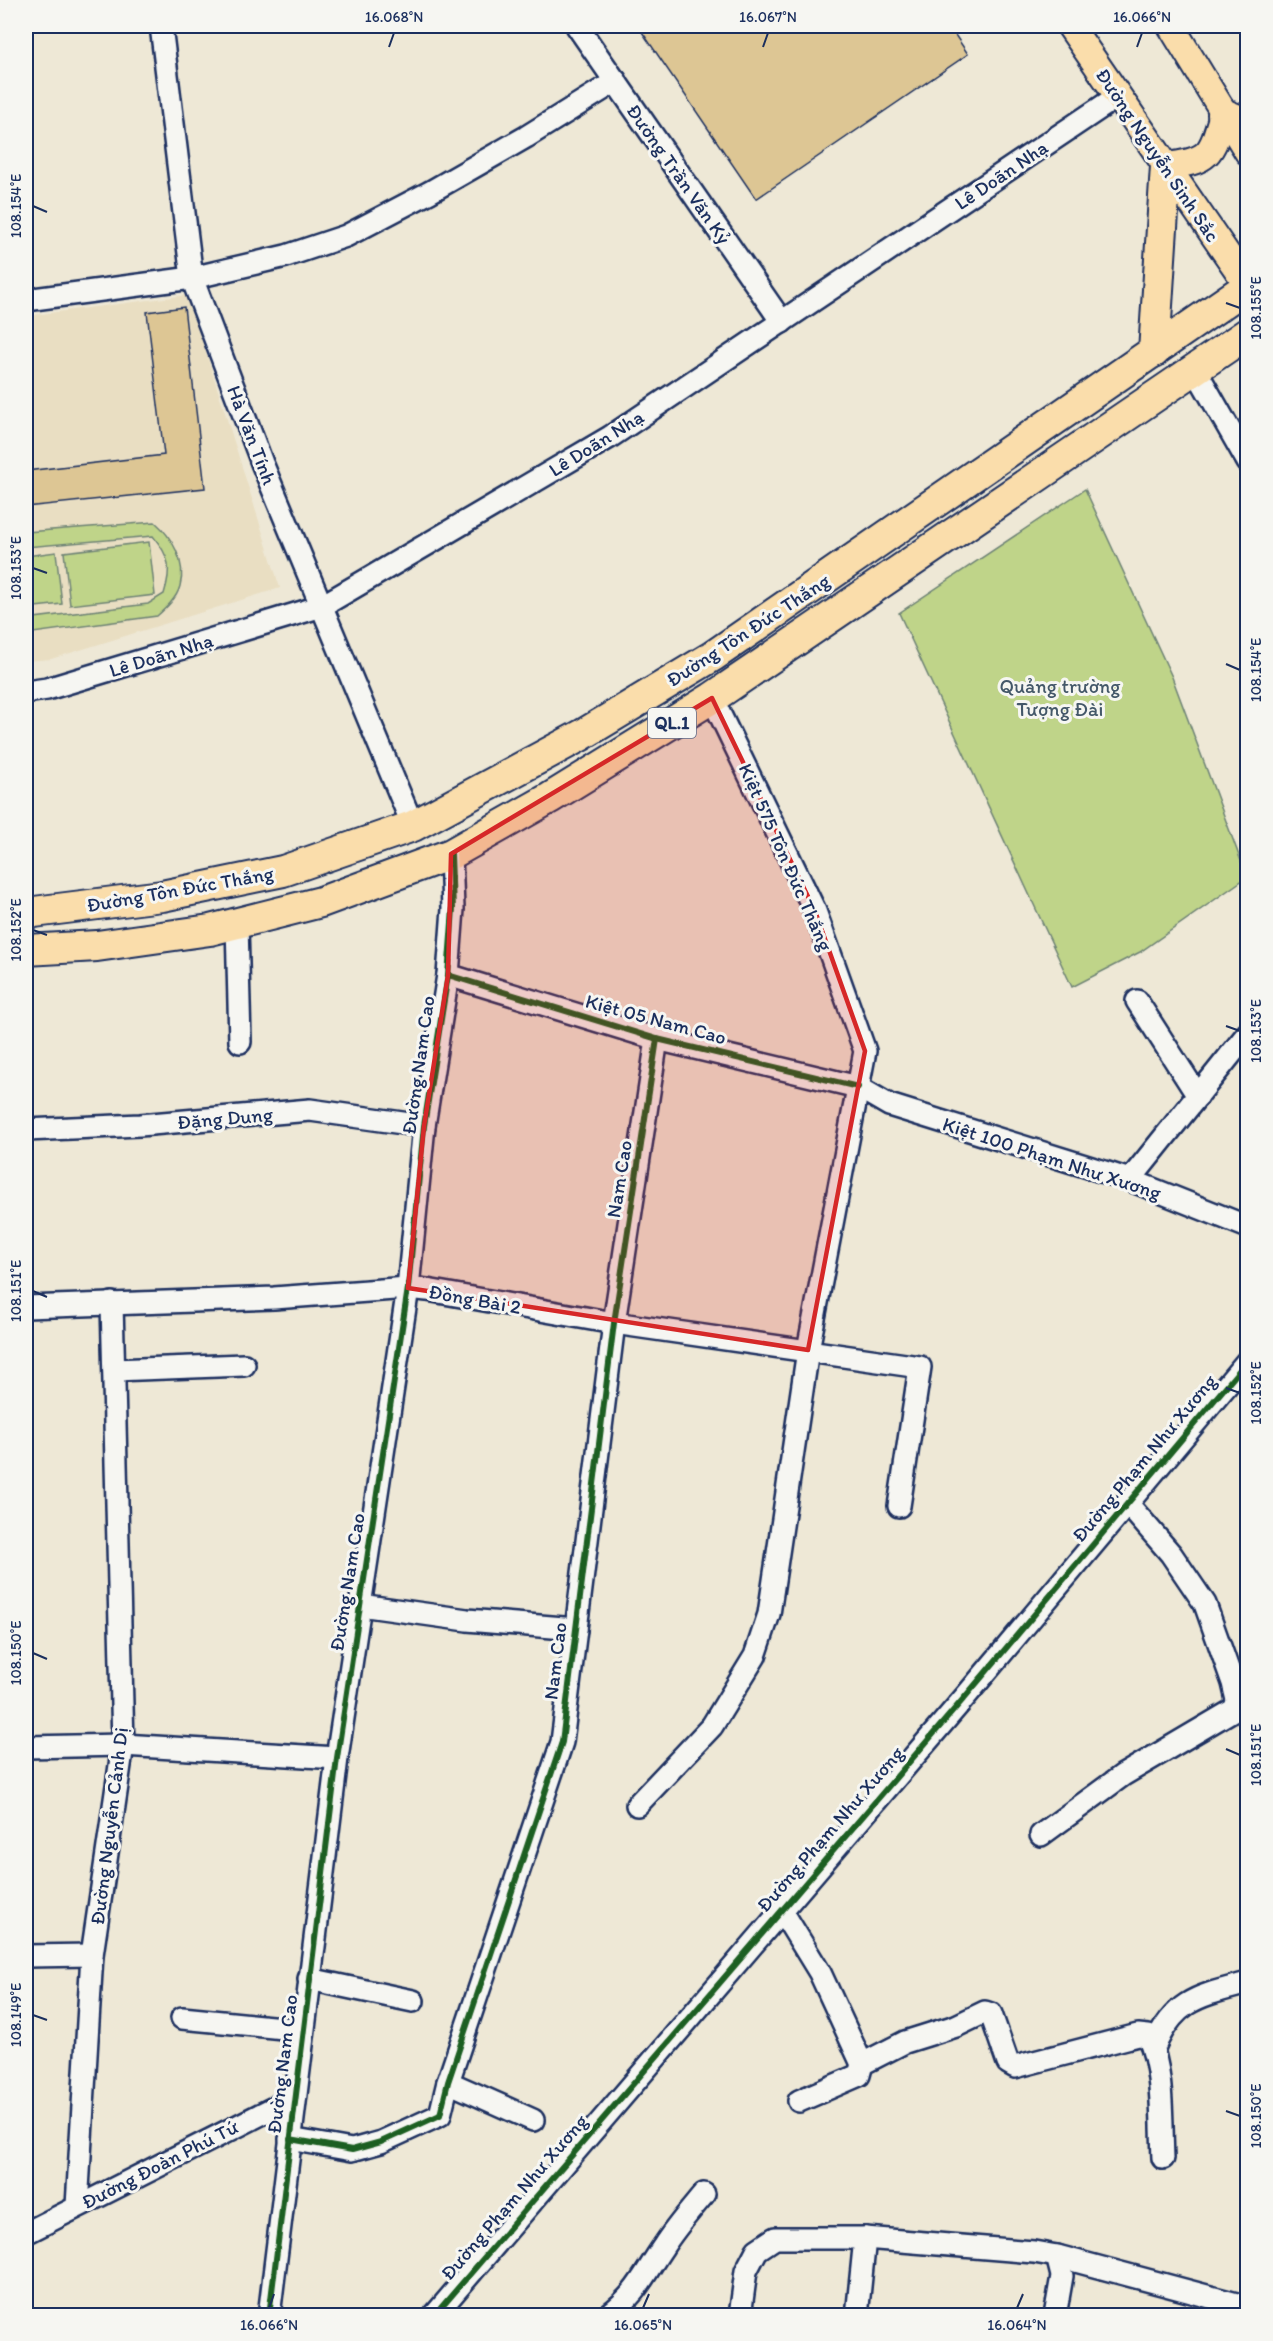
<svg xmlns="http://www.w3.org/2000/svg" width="1273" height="2341" font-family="Itim,sans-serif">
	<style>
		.built { fill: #e9dec2 }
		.park { fill: #bfd489; stroke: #6d8274; stroke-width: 1.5 }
		.building { fill: #ddc694; stroke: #1b2f5e; stroke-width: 1.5 }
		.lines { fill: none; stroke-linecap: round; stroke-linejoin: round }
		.minor-casing { stroke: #1b2f5e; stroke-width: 26 }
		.major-casing { stroke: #1b2f5e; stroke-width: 30 }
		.highway-casing { stroke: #1b2f5e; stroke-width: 34 }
		.minor { stroke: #f6f6f2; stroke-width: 21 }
		.major { stroke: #faddab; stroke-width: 26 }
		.highway { stroke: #faddab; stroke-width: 30 }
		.cycleway-casing { stroke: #f6f6f2; stroke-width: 10 }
		.cycleway { stroke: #1b5e20; stroke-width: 6 }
		.marked { fill: #d62828; fill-opacity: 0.2; stroke: #d62828; stroke-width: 4.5; stroke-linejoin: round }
		.ticks { fill: none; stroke: #1b2f5e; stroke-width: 2 }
		.labels { text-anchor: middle; stroke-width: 6; stroke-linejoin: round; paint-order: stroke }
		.shield { fill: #f6f6f2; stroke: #5d6b8a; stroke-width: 1.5 }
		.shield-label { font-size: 18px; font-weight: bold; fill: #1b2f5e }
		.street-label { font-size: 20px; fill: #1b2f5e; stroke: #f6f6f2 }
		.park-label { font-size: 20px; fill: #445869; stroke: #f6f6f2 }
		.neatline { fill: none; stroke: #1b2f5e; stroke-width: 2 }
		.ticks-label { font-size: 15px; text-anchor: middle; fill: #1b2f5e }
	</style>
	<rect width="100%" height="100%" fill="#eee8d6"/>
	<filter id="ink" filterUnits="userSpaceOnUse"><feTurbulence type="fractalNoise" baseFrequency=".0167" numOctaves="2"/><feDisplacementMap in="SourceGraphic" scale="12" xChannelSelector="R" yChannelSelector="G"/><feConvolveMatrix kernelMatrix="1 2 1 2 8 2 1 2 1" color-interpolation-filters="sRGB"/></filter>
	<g filter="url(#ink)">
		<!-- built -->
		<path class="built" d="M188 295 280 588 51 659 26 661V316Z"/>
		<!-- park -->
		<g class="park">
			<path d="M1085 489 1172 677 1247 877 1140 952 1072 987 899 613Z"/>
			<path d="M155 522C171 536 187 562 180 586 177 598 166 608 157 616L26 634V619L148 604 164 594C172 568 170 557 153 536L26 547V532Z"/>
			<path d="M149 542 155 595 70 605 64 552Z"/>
			<path d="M56 552 62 604 26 608V556Z"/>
		</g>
		<!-- building -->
		<g class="building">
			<path d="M638 26H949L968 54 756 199Z"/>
			<path d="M184 307 205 488 26 507V471L164 455 147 312Z"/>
		</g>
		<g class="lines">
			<defs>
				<g id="minor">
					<path d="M161 26 192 278 262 463 413 826"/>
					<path d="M577 26 782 322"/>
					<path d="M26 300 192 278 286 256 346 236 430 192 526 137 616 81"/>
					<path d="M1195 369 1248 462"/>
					<path d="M26 692 47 689 322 606 610 437 1118 96"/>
					<path d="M237 924 240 1042"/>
					<path d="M448 975 657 1039 858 1087 889 1105 1130 1180 1248 1227"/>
					<path d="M1137 1001 1198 1096"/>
					<path d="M26 1130 140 1125 310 1110 424 1126"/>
					<path d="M1130 1180 1248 1033"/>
					<path d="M26 1307 274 1298 408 1288 427 1290 614 1323 920 1367 899 1506"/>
					<path d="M114 1370 244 1365"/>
					<path d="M360 1605 467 1620 576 1629"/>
					<path d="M26 1747 123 1745 337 1758"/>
					<path d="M637 1805 712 1726 755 1656 769 1614 808 1350 865 1051 815 911 712 698"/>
					<path d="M1041 1835 1123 1775 1235 1709 1237 1700 1233 1683 1205 1604 1171 1554 1127 1503"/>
					<path d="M782 1911 820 1973 862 2064"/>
					<path d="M26 1956 92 1955"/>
					<path d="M309 1979 413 2001"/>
					<path d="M182 2018 303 2030"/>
					<path d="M1154 2048C1174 1999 1200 1996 1248 1983"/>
					<path d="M448 2082 533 2120"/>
					<path d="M799 2101 859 2075 862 2064 905 2042 956 2026 985 2012 991 2014 1008 2063 1015 2067 1138 2035 1148 2036C1164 2073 1161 2119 1163 2158"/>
					<path d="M290 2139 352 2150 381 2142 440 2115 448 2082 562 1742 614 1323 657 1039"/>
					<path d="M77 2206 92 1955 123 1745 112 1303"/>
					<path d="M26 2233 295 2097"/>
					<path d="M269 2316 337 1758 408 1288 424 1126 448 975 453 909 451 854"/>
					<path d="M434 2316 965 1697 1248 1360"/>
					<path d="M607 2316C637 2294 643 2276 663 2247 675 2228 690 2211 704 2194"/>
					<path d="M740 2316 746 2271 757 2250 775 2238H865L1034 2252 1057 2256 1248 2307"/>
					<path d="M857 2316 865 2238"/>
					<path d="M1055 2316 1062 2276 1057 2256"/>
				</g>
				<g id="major">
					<path d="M1070 26 1248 285"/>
					<path d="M1171 26 1248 152"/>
					<path d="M1166 166C1210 161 1211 155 1223 114"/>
				</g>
				<g id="highway">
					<path d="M1223 114 1248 124"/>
					<path d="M1154 352 1166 166"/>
					<path d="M26 913 162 896 283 871 413 826 582 735 713 656 1248 286"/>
					<path d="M26 950 97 946 210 930 321 902 451 854 550 798 712 698 1248 333"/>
				</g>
			</defs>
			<!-- minor casing -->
			<use href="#minor" class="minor-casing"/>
			<!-- major casing -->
			<use href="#major" class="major-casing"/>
			<!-- highway casing -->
			<use href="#highway" class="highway-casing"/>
			<!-- minor -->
			<use href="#minor" class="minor"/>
			<!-- major -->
			<use href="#major" class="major"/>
			<!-- highway -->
			<use href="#highway" class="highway"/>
			<defs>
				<g id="cycleway">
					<path d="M448 975 657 1039 858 1087"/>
					<path d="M290 2139 352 2150 381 2142 440 2115 448 2082 562 1742 614 1323 657 1039"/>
					<path d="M269 2316 337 1758 408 1288 424 1126 448 975 453 909 451 854"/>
					<path d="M434 2316 965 1697 1248 1360"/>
				</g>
			</defs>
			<!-- cycleway casing -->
			<use href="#cycleway" class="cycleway-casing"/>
			<!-- cycleway -->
			<use href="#cycleway" class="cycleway"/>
		</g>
	</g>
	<!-- marked area -->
	<path class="marked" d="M712 698 815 911 865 1051 808 1350 408 1288 424 1126 448 975 451 854Z"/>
	<!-- ticks -->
	<path class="ticks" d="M389 47 394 33M763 47 768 33M1137 47 1142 33M33 206 47 212M1226 303 1240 308M33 568 47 573M1226 664 1240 670M33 930 47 935M1226 1026 1240 1031M33 1291 47 1297M1226 1388 1240 1393M33 1653 47 1659M1226 1749 1240 1755M33 2015 47 2020M1226 2111 1240 2116M269 2308 274 2294M643 2308 649 2294M1017 2308 1023 2294"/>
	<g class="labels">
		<!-- shield labels -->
		<rect class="shield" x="648" y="708" width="48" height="30" rx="4.5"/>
		<g class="shield-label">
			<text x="672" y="729">QL.1</text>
		</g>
		<!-- street labels -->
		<g class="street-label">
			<text transform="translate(1158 155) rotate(56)" y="7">Đường Nguyễn Sinh Sắc</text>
			<text transform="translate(679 174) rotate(55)" y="7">Đường Trần Văn Kỷ</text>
			<text transform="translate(1001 175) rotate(-34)" y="7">Lê Doãn Nhạ</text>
			<text transform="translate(252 435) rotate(69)" y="7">Hà Văn Tính</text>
			<text transform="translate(596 443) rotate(-32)" y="7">Lê Doãn Nhạ</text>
			<text transform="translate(748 630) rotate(-33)" y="7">Đường Tôn Đức Thắng</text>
			<text transform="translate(161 655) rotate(-17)" y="7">Lê Doãn Nhạ</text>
			<text transform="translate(786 857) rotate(66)" y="7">Kiệt 575 Tôn Đức Thắng</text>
			<text transform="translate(180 889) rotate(-10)" y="7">Đường Tôn Đức Thắng</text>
			<text transform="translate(656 1019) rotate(15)" y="7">Kiệt 05 Nam Cao</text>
			<text transform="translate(418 1065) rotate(-82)" y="7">Đường Nam Cao</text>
			<text transform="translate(225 1118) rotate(-5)" y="7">Đặng Dung</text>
			<text transform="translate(1052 1158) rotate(18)" y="7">Kiệt 100 Phạm Như Xương</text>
			<text transform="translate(619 1179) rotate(-81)" y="7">Nam Cao</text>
			<text transform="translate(475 1299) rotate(10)" y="7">Đồng Bài 2</text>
			<text transform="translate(1144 1458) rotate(-50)" y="7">Đường Phạm Như Xương</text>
			<text transform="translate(347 1582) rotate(-81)" y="7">Đường Nam Cao</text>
			<text transform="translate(555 1661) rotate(-83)" y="7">Nam Cao</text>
			<text transform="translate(109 1826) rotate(-83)" y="7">Đường Nguyễn Cảnh Dị</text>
			<text transform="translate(830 1829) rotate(-49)" y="7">Đường Phạm Như Xương</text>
			<text transform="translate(282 2064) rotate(-83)" y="7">Đường Nam Cao</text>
			<text transform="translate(160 2164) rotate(-27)" y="7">Đường Đoàn Phú Tứ</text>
			<text transform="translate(514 2197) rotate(-49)" y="7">Đường Phạm Như Xương</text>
		</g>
		<!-- park labels -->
		<g class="park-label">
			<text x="1060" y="693">Quảng trường<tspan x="1060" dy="23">Tượng Đài</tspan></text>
		</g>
	</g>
	<!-- margin -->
	<rect width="1273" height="2341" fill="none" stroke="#f6f6f2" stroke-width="66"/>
	<rect x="33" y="33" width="1207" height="2275" class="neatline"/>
	<g class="ticks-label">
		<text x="394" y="22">16.068°N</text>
		<text x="768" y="22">16.067°N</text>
		<text x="1142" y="22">16.066°N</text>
		<text transform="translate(16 206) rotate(-90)" y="5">108.154°E</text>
		<text transform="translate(1256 308) rotate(-90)" y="5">108.155°E</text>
		<text transform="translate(16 568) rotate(-90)" y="5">108.153°E</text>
		<text transform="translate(1256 670) rotate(-90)" y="5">108.154°E</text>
		<text transform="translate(16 930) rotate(-90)" y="5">108.152°E</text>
		<text transform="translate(1256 1031) rotate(-90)" y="5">108.153°E</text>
		<text transform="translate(16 1291) rotate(-90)" y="5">108.151°E</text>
		<text transform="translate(1256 1393) rotate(-90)" y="5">108.152°E</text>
		<text transform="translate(16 1653) rotate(-90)" y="5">108.150°E</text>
		<text transform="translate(1256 1755) rotate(-90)" y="5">108.151°E</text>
		<text transform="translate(16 2015) rotate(-90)" y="5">108.149°E</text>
		<text transform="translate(1256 2116) rotate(-90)" y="5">108.150°E</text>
		<text x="269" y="2330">16.066°N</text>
		<text x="643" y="2330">16.065°N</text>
		<text x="1017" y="2330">16.064°N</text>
	</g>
</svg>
